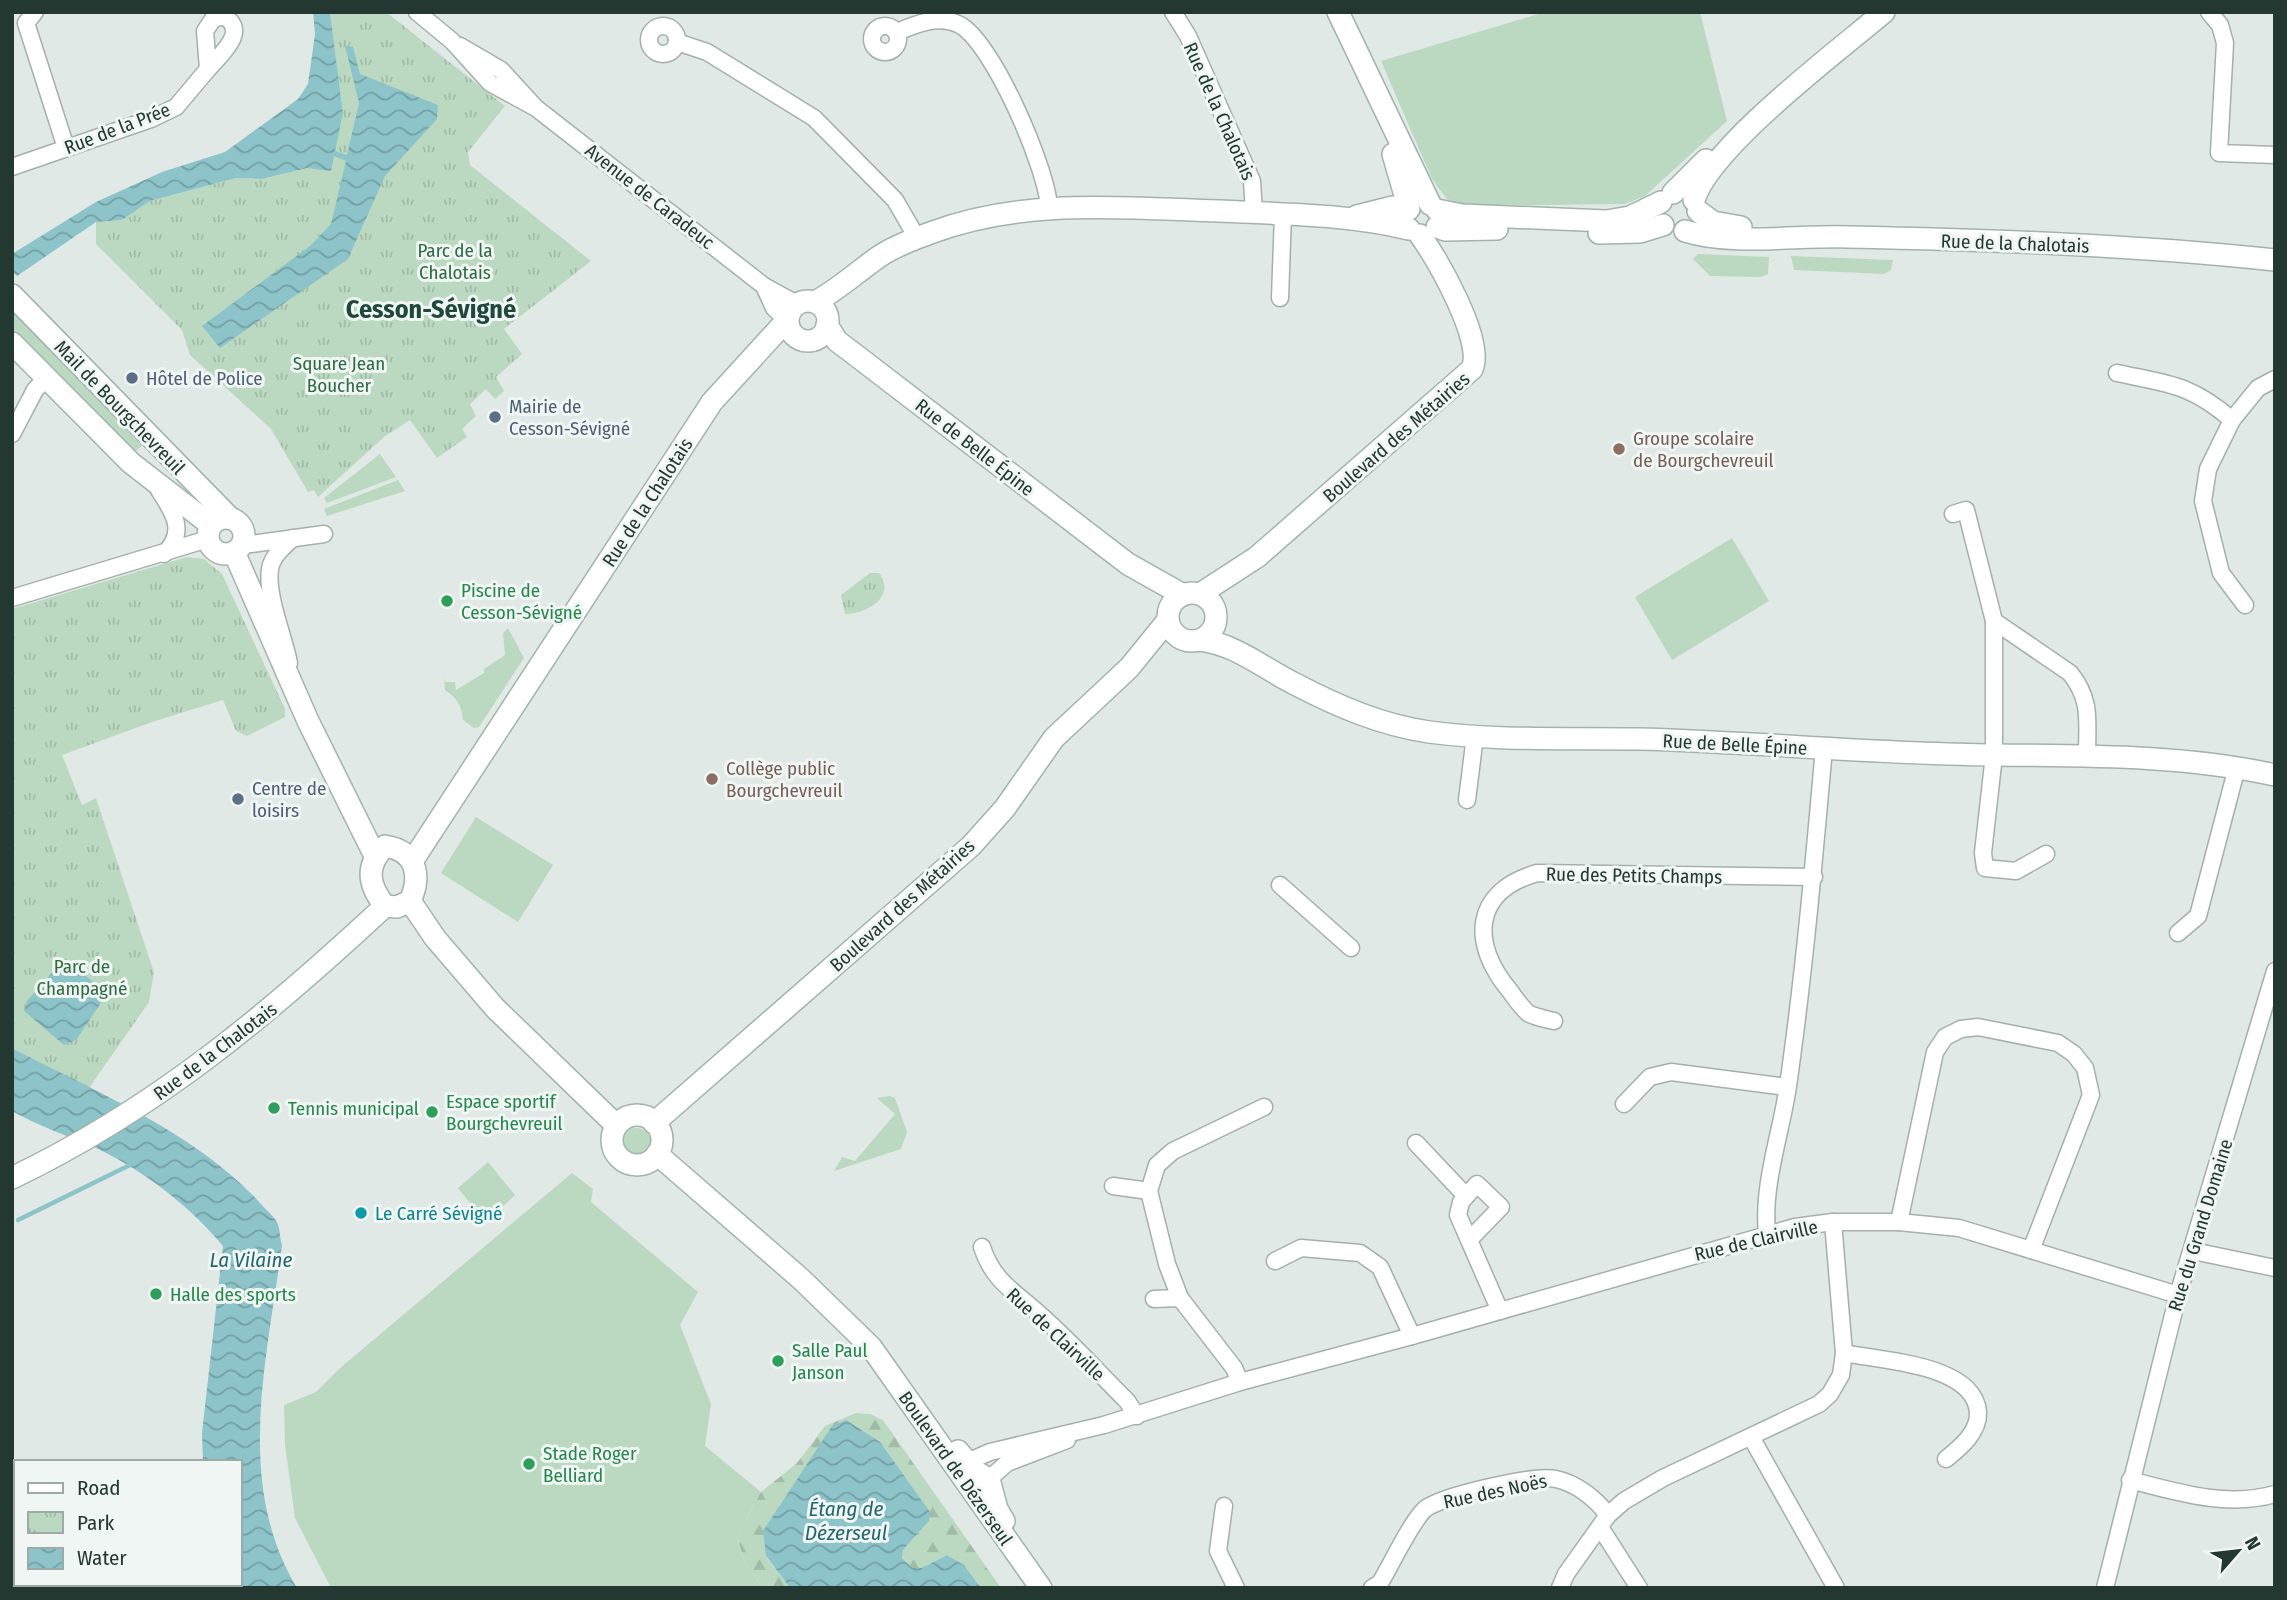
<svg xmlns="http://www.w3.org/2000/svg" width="2287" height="1600" font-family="'Fira Sans Condensed',sans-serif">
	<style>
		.green { fill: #bbd9c1 }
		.forest { fill: url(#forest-firs) }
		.park { fill: url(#park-tufts) }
		.water { fill: url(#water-waves) }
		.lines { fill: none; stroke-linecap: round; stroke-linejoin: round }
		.stream { stroke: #8dc4c9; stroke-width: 4.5 }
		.street-casing { stroke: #a4b0ab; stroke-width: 19 }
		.secondary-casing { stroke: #a1b4ac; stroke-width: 24 }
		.street { stroke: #fff; stroke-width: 16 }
		.secondary { stroke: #fff; stroke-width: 21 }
		.service-dot { fill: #5c6f8a; stroke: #f0f6f3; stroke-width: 2.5 }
		.education-dot { fill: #8d6e63; stroke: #f0f6f3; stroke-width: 2.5 }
		.leisure-dot { fill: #2e9e5b; stroke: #f0f6f3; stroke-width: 2.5 }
		.culture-dot { fill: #0f9aa8; stroke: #f0f6f3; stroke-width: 2.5 }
		.labels { text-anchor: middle; stroke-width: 6; stroke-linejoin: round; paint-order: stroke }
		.street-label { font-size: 19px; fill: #233831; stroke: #f0f6f3 }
		.park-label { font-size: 19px; fill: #316b44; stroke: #f0f6f3 }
		.service-label { font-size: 19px; fill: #4e5e75; stroke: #f0f6f3; text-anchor: start }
		.education-label { font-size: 19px; fill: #785e54; stroke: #f0f6f3; text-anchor: start }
		.leisure-label { font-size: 19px; fill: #27864d; stroke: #f0f6f3; text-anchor: start }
		.culture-label { font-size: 19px; fill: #0d838f; stroke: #f0f6f3; text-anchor: start }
		.water-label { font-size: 21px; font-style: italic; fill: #23666d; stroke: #f0f6f3 }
		.district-label { font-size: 26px; font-weight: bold; fill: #21483c; stroke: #f0f6f3 }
	</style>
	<defs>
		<pattern id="forest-firs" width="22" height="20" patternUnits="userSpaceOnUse" patternTransform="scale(1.75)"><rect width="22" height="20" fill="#bbd9c1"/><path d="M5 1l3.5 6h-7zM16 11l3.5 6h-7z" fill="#a0bba6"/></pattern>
		<pattern id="park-tufts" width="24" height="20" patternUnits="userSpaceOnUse" patternTransform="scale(1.75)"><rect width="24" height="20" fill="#bbd9c1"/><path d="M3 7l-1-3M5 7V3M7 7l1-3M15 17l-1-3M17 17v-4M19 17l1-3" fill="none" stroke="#a0bba6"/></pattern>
		<pattern id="water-waves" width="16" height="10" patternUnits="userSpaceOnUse" patternTransform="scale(1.75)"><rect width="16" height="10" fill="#8dc4c9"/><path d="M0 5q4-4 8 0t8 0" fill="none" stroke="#73a0a4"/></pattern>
	</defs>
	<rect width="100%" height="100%" fill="#e0e9e5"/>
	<!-- green -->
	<g class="green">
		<path d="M1545 12H1700L1727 121 1645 196 1625 204 1465 206 1447 199 1432 179 1381 61Z"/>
		<path d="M1698 254 1769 257 1768 274 1761 277 1710 276 1693 259Z"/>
		<path d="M1791 256 1893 260 1891 270 1884 274 1794 270Z"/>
		<path d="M12 304 147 441 132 455 12 335Z"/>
		<path d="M380 454 396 477 327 503 324 498Z"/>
		<path d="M398 480 405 491 327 516 324 509Z"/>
		<path d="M1732 538 1769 601 1672 660 1635 597Z"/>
		<path d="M508 628 524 658 479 727 474 728 463 720C461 705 458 699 445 690L444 677 445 682H455L456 690 484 673V669L505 655 503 633Z"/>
		<path d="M476 817 553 865 518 922 441 873Z"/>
		<path d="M890 1096 895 1098 907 1132 901 1149 834 1171 842 1157 855 1161 895 1114 877 1098Z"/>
		<circle cx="636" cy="1143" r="15"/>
		<path d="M488 1162 515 1195 486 1223 458 1188Z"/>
		<path d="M572 1173 593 1189 591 1202 698 1292 680 1325 711 1404 705 1446 761 1492 737 1535 744 1561 763 1588H331L295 1518 285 1445 284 1405 316 1392 340 1368Z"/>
	</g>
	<!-- forest -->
	<path class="forest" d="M856 1413 870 1414 883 1420 1001 1588H981L964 1565 947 1555 922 1568H913L902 1557 903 1550 929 1521 766 1557 790 1588H763L744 1561 737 1535 761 1492 797 1463 825 1426Z"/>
	<!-- park -->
	<g class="park">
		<path d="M330 12H386L505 106 468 152 470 165 591 261 504 329 522 354 496 377 504 391 495 399 486 389 470 404 476 416 462 429 467 437 437 458 410 420 384 437 318 497 314 490 308 492 271 429 190 355 182 330 96 244V222L122 220 150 201 236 178 262 179 307 168 343 113Z"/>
		<path d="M187 557 204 559 222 574 285 709V717L247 736 236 731 223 700 152 722 62 755 82 805 96 798 154 972 149 1002 89 1088 12 1048V609Z"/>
		<path d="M870 573H879C897 597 866 614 845 614L841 595Z"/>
	</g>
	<!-- water -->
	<g class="water">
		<path d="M313 12H330L343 113 335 151 347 155 359 103 345 46 353 47 360 74 438 105 437 119 385 176 348 259 220 348 202 326 310 246 331 224 346 161 334 156 331 171 307 168 262 179 236 178 150 201 122 220 96 222 17 276 12 271V254L96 202 162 172 225 152 298 99 308 84 315 34Z"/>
		<path d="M65 958 107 994 76 1040 64 1045 24 1011 27 1001Z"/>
		<path d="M12 1048C96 1092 197 1133 261 1204 266 1210 275 1217 278 1224 280 1231 280 1239 282 1245 267 1360 234 1483 297 1588H203L204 1584H240V1462H203L202 1433 223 1246C190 1206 143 1170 96 1148 68 1136 39 1126 12 1111Z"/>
		<path d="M846 1420 880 1442 930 1512 929 1521 903 1550 902 1558 913 1568H922L947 1555 964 1565 981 1588H790L766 1556 763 1531 832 1426Z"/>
	</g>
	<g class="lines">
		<!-- stream -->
		<path class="stream" d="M18 1220 130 1165"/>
		<defs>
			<g id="street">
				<path d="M35 12 26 23 66 148"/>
				<path d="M417 12 452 41 490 83 536 108 764 286 797 304"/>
				<path d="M1173 12 1188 36 1252 181 1254 213"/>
				<path d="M2209 12 2220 25 2225 43 2219 153 2275 155"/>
				<path d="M223 16C250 30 221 54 208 69L205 31 213 19Z"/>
				<circle cx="885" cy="39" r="13"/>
				<circle cx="663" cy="40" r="14"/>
				<path d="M897 32C916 24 938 15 958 24 992 39 1048 171 1049 208"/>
				<path d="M677 42 707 52 814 118 895 200 917 238"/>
				<path d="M460 46 501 70 534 106"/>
				<path d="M12 167 151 119 176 107 208 69"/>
				<path d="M764 286 774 308 787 320"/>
				<path d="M1280 298 1283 214"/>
				<path d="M2117 373C2168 384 2191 384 2232 420"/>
				<path d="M12 434 35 390 47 377"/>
				<path d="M159 490C174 513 187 532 164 554"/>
				<path d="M1953 514 1966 510 1994 621 2070 673C2092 700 2087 722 2087 754"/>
				<path d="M244 541 251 544 324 534"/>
				<path d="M12 598 208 539"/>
				<path d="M2245 605 2221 573 2203 501 2208 469 2232 420 2258 388 2275 379"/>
				<path d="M1994 621V755L1983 853 1985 868 2016 871 2046 854"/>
				<path d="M289 663C284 637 266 595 270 569 272 556 284 546 293 538"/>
				<path d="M1467 800 1475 736"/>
				<path d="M1280 885 1351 948"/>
				<path d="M2178 933 2198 916 2237 767"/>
				<path d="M1554 1021C1546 1019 1534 1017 1528 1013 1521 1007 1515 998 1510 991 1471 945 1471 892 1537 873L1814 877"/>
				<path d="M1624 1104 1650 1077 1671 1072 1787 1087"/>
				<path d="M1416 1143 1466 1196"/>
				<path d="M1113 1186 1149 1191"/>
				<path d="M1899 1222 1935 1052 1945 1037 1961 1029 1978 1027 2058 1043 2074 1054 2085 1068 2091 1095 2031 1250"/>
				<path d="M1767 1233C1762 1185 1781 1134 1788 1086 1804 974 1814 861 1824 748"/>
				<path d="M1470 1239 1501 1207 1477 1184 1461 1202 1458 1215 1500 1311"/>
				<path d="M982 1247C992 1279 1013 1291 1037 1312 1069 1340 1097 1371 1127 1401L1137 1416"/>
				<path d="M2193 1251 2275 1268"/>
				<path d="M1275 1261 1301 1248 1360 1253 1380 1267 1412 1336"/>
				<path d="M1154 1299 1180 1298"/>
				<path d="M1844 1353C1882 1361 1974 1364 1978 1412 1979 1432 1961 1447 1946 1459"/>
				<path d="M1240 1382 1234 1368 1180 1298 1167 1264 1149 1191 1157 1165 1173 1151 1264 1107"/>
				<path d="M1751 1437 1836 1588"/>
				<path d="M958 1466 990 1452 1104 1425 1240 1382 1412 1336 1795 1227 1833 1222H1899L1959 1228 2178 1295"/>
				<path d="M989 1479 1007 1463 1067 1440"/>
				<path d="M2130 1480C2176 1492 2227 1508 2275 1494"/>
				<path d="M1224 1506 1218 1551 1236 1588"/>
				<path d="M1600 1527 1639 1588"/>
				<path d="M1372 1588 1380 1583C1391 1565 1411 1522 1425 1509 1441 1496 1535 1474 1556 1479 1576 1483 1596 1499 1608 1515"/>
				<path d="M1560 1588 1566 1574 1608 1515 1624 1501 1663 1478 1819 1404 1830 1394 1841 1375 1844 1353 1833 1222"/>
				<path d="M2105 1588 2178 1295 2275 971"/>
			</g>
			<g id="secondary">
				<path d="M1338 12 1430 204"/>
				<path d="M1393 154 1409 209"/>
				<path d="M1673 193 1706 160"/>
				<path d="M1694 200C1710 147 1837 52 1884 12"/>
				<path d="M1437 210 1462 215 1606 221 1630 217 1661 202"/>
				<path d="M1698 211 1713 222 1741 227"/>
				<path d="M1357 216 1393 207 1408 210"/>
				<path d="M1437 227 1445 230 1497 229"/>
				<path d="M1685 231C1733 246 1798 235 1849 237 1991 240 2134 245 2275 260"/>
				<path d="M1599 233 1640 232 1663 225"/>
				<path d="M12 295 229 517"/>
				<circle cx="808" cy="321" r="20"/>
				<path d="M815 302C838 290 858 271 880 256 896 245 915 239 933 232 1025 198 1123 208 1219 211 1282 214 1347 214 1409 229"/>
				<path d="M827 325 837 341 849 350 1128 564 1183 595"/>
				<path d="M12 343 131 463 211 525"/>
				<circle cx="226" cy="536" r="18"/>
				<path d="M234 552 308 721 375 856"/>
				<circle cx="1192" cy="617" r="24"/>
				<path d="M1200 594 1257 557 1472 369C1485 341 1437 259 1420 235"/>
				<path d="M1201 640C1237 645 1263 668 1295 684 1337 706 1381 725 1429 732 1498 741 1568 738 1638 739 1757 742 1876 754 1995 755 2090 756 2182 755 2275 775"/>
				<path d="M385 846C416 851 422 875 410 901L397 907 385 906C368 885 365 866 385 846Z"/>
				<path d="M413 860 712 402 787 320"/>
				<path d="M410 901 435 938 495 1008 616 1125"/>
				<circle cx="637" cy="1140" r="25"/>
				<path d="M654 1123 971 846 1005 808 1054 738 1129 668 1168 620"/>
				<path d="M657 1154 801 1279 871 1347 1041 1588"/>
				<path d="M12 1178C156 1109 270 1013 385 906"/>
				<path d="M958 1451 975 1471 989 1479 997 1509 1004 1521"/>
			</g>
		</defs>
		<!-- street casing -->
		<use href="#street" class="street-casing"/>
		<!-- secondary casing -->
		<use href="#secondary" class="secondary-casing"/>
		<!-- street -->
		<use href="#street" class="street"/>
		<!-- secondary -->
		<use href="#secondary" class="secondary"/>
	</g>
	<!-- markers -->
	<g class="service-dot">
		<circle cx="132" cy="378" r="7"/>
		<circle cx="495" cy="417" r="7"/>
		<circle cx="238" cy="799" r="7"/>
	</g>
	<g class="education-dot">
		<circle cx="1619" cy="449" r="7"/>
		<circle cx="712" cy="779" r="7"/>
	</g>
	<g class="leisure-dot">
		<circle cx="447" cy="601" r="7"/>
		<circle cx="274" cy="1108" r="7"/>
		<circle cx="432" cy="1112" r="7"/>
		<circle cx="156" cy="1294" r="7"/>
		<circle cx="778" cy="1361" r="7"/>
		<circle cx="529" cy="1464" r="7"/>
	</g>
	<circle class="culture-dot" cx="361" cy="1213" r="7"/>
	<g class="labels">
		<!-- street labels -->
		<g class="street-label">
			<text transform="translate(1220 111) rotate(66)" y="7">Rue de la Chalotais</text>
			<text transform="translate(117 128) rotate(-21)" y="7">Rue de la Prée</text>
			<text transform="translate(650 196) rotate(38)" y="7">Avenue de Caradeuc</text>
			<text transform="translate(2015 243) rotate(2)" y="7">Rue de la Chalotais</text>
			<text transform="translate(120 407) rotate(46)" y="7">Mail de Bourgchevreuil</text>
			<text transform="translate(1396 437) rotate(-41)" y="7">Boulevard des Métairies</text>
			<text transform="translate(975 447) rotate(38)" y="7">Rue de Belle Épine</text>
			<text transform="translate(647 502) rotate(-57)" y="7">Rue de la Chalotais</text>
			<text transform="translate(1735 744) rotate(3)" y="7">Rue de Belle Épine</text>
			<text transform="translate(1634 875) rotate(1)" y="7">Rue des Petits Champs</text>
			<text transform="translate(902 905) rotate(-42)" y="7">Boulevard des Métairies</text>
			<text transform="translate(215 1051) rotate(-37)" y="7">Rue de la Chalotais</text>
			<text transform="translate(2200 1225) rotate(-73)" y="7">Rue du Grand Domaine</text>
			<text transform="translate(1756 1240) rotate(-13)" y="7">Rue de Clairville</text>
			<text transform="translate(1056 1334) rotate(43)" y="7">Rue de Clairville</text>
			<text transform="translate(956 1468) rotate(55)" y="7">Boulevard de Dézerseul</text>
			<text transform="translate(1495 1491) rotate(-12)" y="7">Rue des Noës</text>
		</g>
		<!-- park labels -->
		<g class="park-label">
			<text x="455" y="257">Parc de la<tspan x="455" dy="22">Chalotais</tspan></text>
			<text x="339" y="370">Square Jean<tspan x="339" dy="22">Boucher</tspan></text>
			<text x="82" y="973">Parc de<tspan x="82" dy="22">Champagné</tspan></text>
		</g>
		<!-- service labels -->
		<g class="service-label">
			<text x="146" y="385">Hôtel de Police</text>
			<text x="509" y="413">Mairie de<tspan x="509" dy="22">Cesson-Sévigné</tspan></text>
			<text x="252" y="795">Centre de<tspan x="252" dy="22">loisirs</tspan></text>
		</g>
		<!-- education labels -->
		<g class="education-label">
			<text x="1633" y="445">Groupe scolaire<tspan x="1633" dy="22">de Bourgchevreuil</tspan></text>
			<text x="726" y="775">Collège public<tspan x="726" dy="22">Bourgchevreuil</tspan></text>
		</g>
		<!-- leisure labels -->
		<g class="leisure-label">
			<text x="461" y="597">Piscine de<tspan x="461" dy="22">Cesson-Sévigné</tspan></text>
			<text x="446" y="1108">Espace sportif<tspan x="446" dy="22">Bourgchevreuil</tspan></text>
			<text x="288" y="1115">Tennis municipal</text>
			<text x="170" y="1301">Halle des sports</text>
			<text x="792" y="1357">Salle Paul<tspan x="792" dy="22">Janson</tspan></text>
			<text x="543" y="1460">Stade Roger<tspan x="543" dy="22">Belliard</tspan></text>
		</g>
		<!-- culture labels -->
		<g class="culture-label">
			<text x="375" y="1220">Le Carré Sévigné</text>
		</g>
		<!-- water labels -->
		<g class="water-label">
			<text x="251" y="1267">La Vilaine</text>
			<text x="846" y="1516">Étang de<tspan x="846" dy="24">Dézerseul</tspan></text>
		</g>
		<!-- district labels -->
		<g class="district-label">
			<text x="431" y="318">Cesson-Sévigné</text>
		</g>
	</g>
	<!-- border -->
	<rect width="2287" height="1600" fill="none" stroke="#233831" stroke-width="28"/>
	<!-- legend -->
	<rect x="14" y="1460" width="228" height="126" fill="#f0f6f3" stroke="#9eaaa5" stroke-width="2"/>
	<rect x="28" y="1483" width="35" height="10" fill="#ffffff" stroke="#9eaaa5" stroke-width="2"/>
	<text x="77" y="1495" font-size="21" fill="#233831">Road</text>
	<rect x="28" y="1512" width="35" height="21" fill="url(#park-tufts)" stroke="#9eaaa5" stroke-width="2"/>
	<text x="77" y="1530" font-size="21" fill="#233831">Park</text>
	<rect x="28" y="1548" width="35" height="21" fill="url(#water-waves)" stroke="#9eaaa5" stroke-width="2"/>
	<text x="77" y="1565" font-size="21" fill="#233831">Water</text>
	<!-- north arrow -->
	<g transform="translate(2238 1551) rotate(62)" stroke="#f0f6f3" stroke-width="5" paint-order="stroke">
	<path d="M0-5L12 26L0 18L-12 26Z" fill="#233831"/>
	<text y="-10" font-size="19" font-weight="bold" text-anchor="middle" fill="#233831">N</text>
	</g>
</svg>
